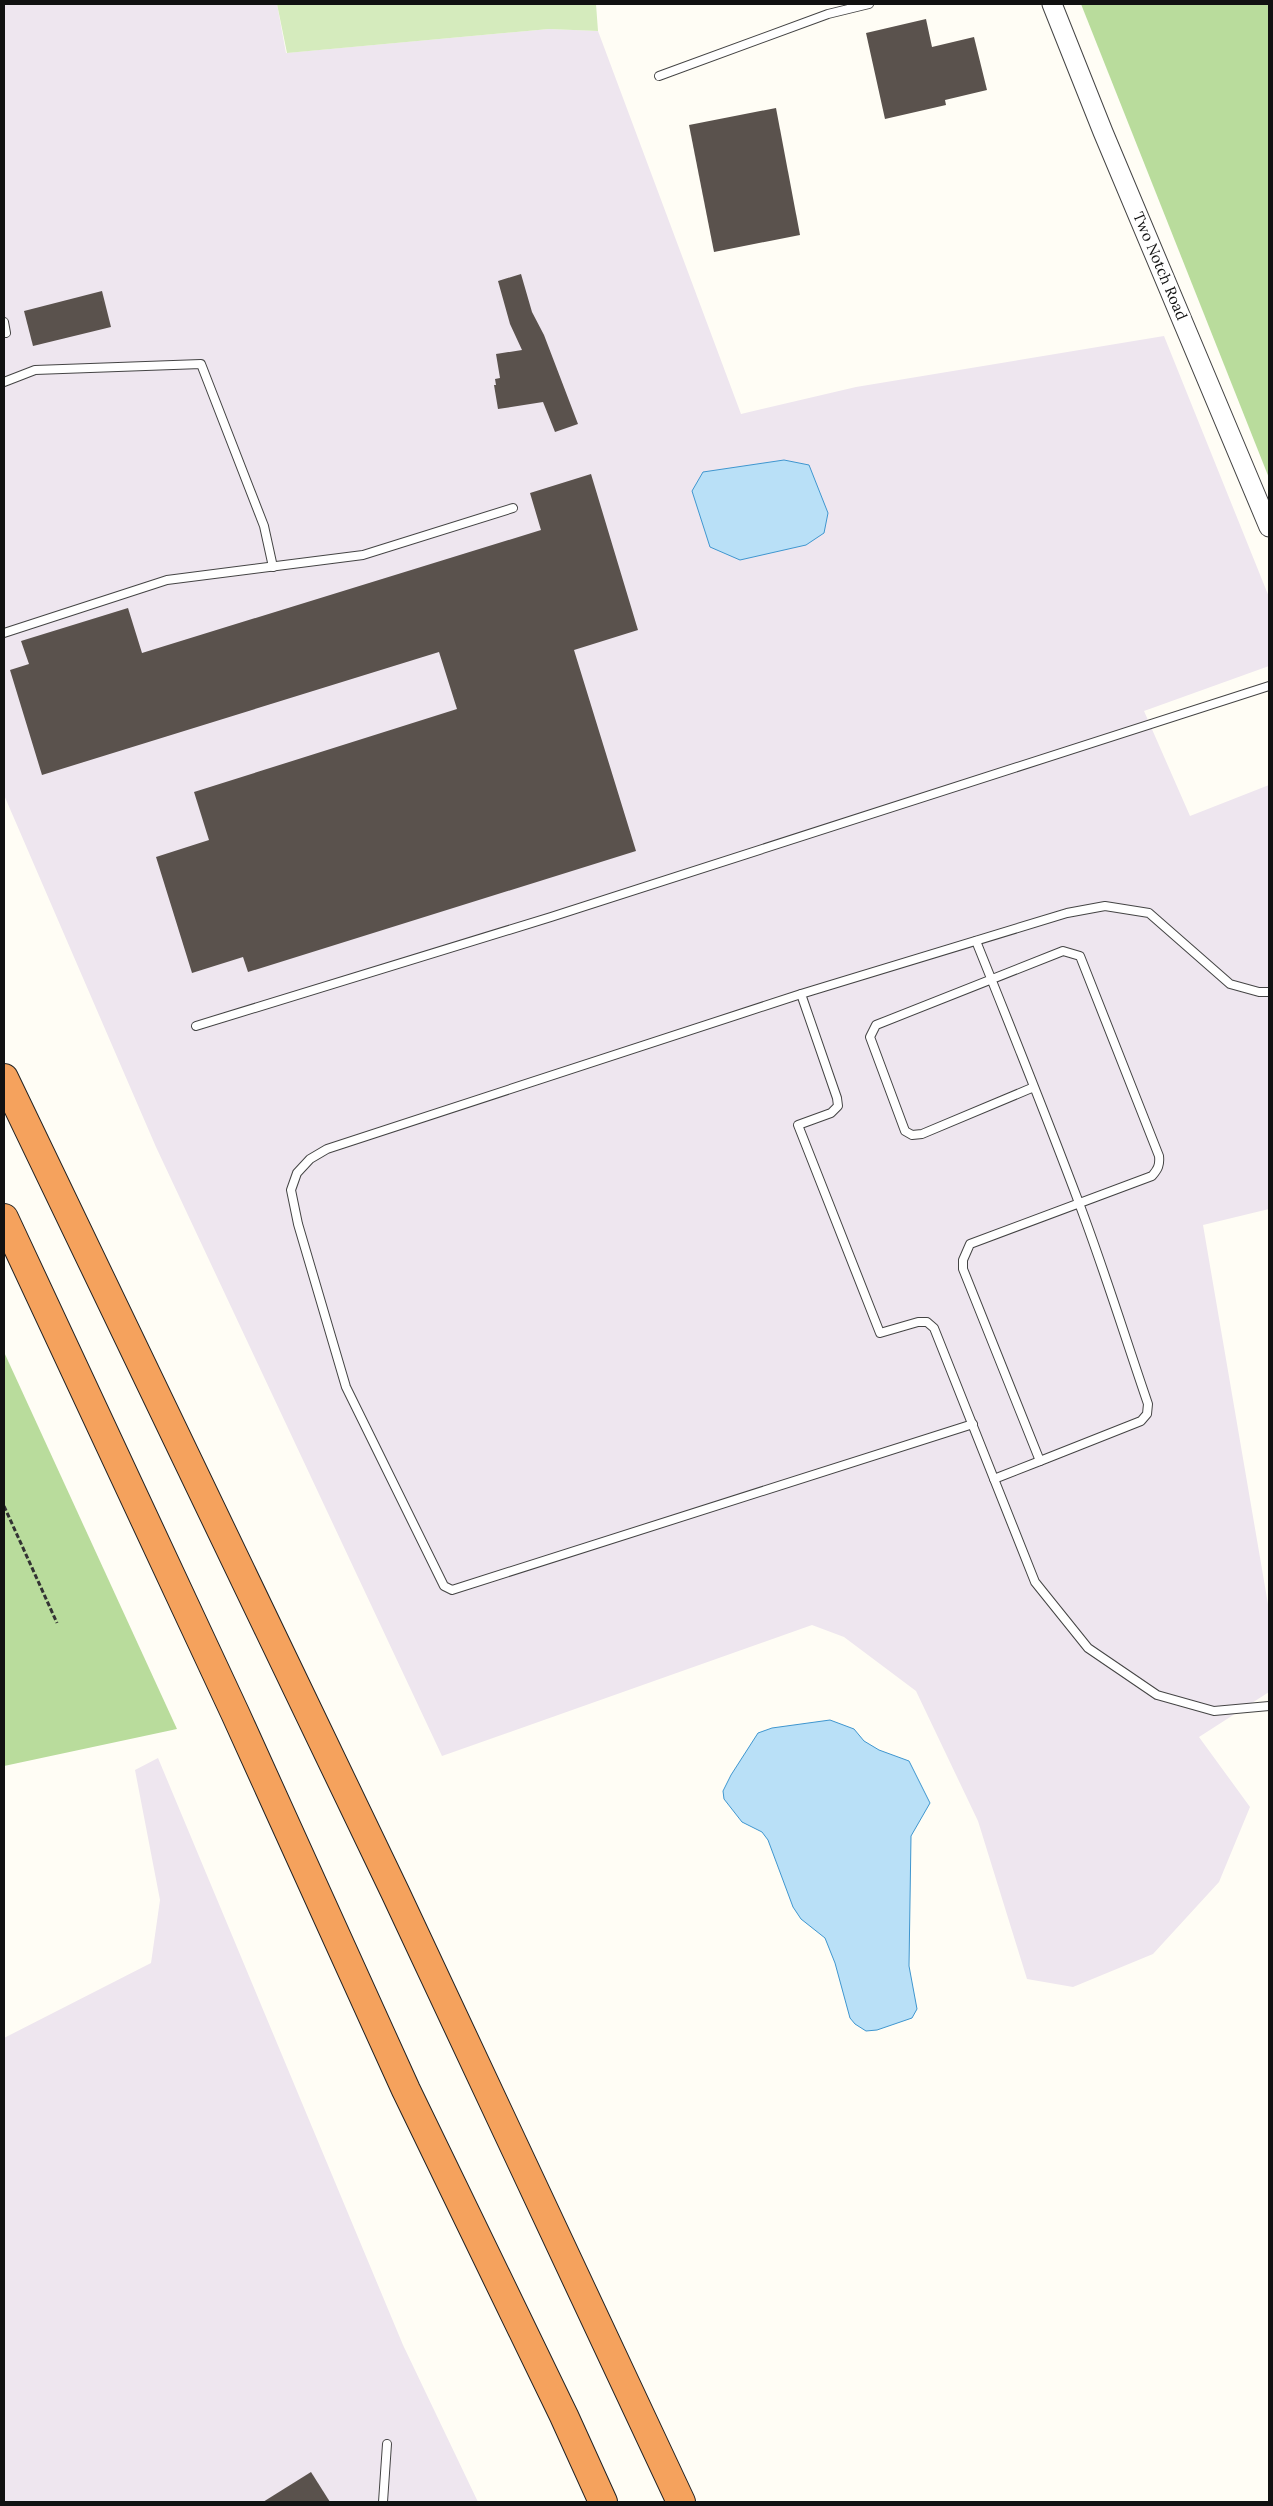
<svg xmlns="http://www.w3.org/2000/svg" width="1273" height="2506" font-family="Lora,serif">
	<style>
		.industrial { fill: #eee6ef }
		.green { fill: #d5ebbd }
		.forest { fill: #b9dc9c }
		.water { fill: #b9e0f7; stroke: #3f96cf }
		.building { fill: #5a524d }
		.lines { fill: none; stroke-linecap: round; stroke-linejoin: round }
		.service-casing { stroke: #444; stroke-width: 10 }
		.tertiary-casing { stroke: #444; stroke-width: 21 }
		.motorway-casing { stroke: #222; stroke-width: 30 }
		.path { stroke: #333; stroke-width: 3; stroke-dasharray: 5 2.5; stroke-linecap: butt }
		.service { stroke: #fff; stroke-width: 8 }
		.tertiary { stroke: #fff; stroke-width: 19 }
		.motorway { stroke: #f5a25d; stroke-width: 28 }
		.labels { text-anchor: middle; stroke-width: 5; stroke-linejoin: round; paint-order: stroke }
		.street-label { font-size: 15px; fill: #111; stroke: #fff }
	</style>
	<rect width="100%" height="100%" fill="#fffdf5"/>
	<!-- industrial -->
	<g class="industrial">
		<path d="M4 4H277L286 53 549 29 598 31 741 414 856 387 1164 336 1269 597V666L1144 711 1190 816 1269 785V1209L1203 1225 1269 1610V1692L1199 1737 1250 1807 1219 1882 1153 1954 1073 1987 1027 1979 978 1821 916 1691 844 1637 812 1625 442 1756 156 1147 4 795Z"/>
		<path d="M158 1758 403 2345 478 2502H4V2038L151 1963 160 1900 135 1770Z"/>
	</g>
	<!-- green -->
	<path class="green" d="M277 4H596L598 31 549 29 287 53Z"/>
	<!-- forest -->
	<g class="forest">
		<path d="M1081 4H1269V478Z"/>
		<path d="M4 1352 177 1729 4 1766Z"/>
	</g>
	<!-- water -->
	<g class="water">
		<path d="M784 460 809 465 828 513 824 533 806 545 740 560 710 547 692 491 703 472Z"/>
		<path d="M830 1720 854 1729 864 1741 879 1750 909 1761 930 1803 911 1836 909 1966 917 2009 912 2018 877 2030 866 2031 855 2024 850 2018 835 1963 825 1938 801 1919 793 1907 768 1840 762 1832 742 1822 724 1799 723 1791 731 1775 758 1733 772 1728Z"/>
	</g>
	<!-- building -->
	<g class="building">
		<path d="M926 19 932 47 974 37 987 90 945 100 946 105 885 119 866 33Z"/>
		<path d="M776 108 800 235 714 252 689 125Z"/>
		<path d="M521 274 532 312 544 335 578 424 555 432 543 402 498 409 494 385H496L495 379 500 378 496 354 522 350 510 324 498 281Z"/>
		<path d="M102 291 111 327 33 346 24 311Z"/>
		<path d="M591 474 638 630 574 650 636 851 248 972 243 957 192 973 156 857 209 840 194 792 457 709 439 652 42 775 10 670 29 664 21 641 128 608 142 653 541 530 530 493Z"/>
		<path d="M311 2472 330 2502H263Z"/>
	</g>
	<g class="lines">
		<defs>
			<g id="service">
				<path d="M659 76 828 14 869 4"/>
				<path d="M4 322 6 333"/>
				<path d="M4 382 35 370 201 364 264 526 273 567"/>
				<path d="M4 633 167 580 363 555 513 508"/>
				<path d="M976 941C1011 1028 1046 1115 1079 1203 1104 1269 1125 1337 1148 1404L1147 1414 1141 1421 1040 1461 963 1269V1260L970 1244 1152 1176C1158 1169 1160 1165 1159 1156L1080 956 1063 951 876 1025 870 1037 905 1131 912 1135 922 1134 1034 1087"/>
				<path d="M1269 992H1259L1230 984 1149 913 1105 906 1067 913 801 994 837 1098 838 1106 831 1113 798 1125 880 1333 918 1322H927L934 1328 1035 1582 1088 1648 1157 1695 1214 1711 1269 1706"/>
				<path d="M801 994 327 1149 310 1159 297 1173 291 1190 298 1224 346 1387 444 1586 452 1590 973 1424"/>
				<path d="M196 1026 551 917 1269 686"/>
				<path d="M994 1479 1040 1461"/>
				<path d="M383 2502 387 2444"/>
			</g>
			<path id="tertiary" d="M1052 4 1103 132 1269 527"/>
			<g id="motorway">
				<path d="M4 1078 395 1892 681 2502"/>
				<path d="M4 1218 235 1713 406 2090 564 2416 603 2502"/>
			</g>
		</defs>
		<!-- service casing -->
		<use href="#service" class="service-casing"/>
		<!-- tertiary casing -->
		<use href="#tertiary" class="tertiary-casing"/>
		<!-- motorway casing -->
		<use href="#motorway" class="motorway-casing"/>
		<!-- path -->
		<path class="path" d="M4 1506 57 1623"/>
		<!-- service -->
		<use href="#service" class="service"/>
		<!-- tertiary -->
		<use href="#tertiary" class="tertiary"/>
		<!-- motorway -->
		<use href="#motorway" class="motorway"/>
	</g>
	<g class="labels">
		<!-- street labels -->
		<g class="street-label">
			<text transform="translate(1160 266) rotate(67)" y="5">Two Notch Road</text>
		</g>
	</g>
	<!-- border -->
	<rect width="1273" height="2506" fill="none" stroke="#111111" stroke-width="10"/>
</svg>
